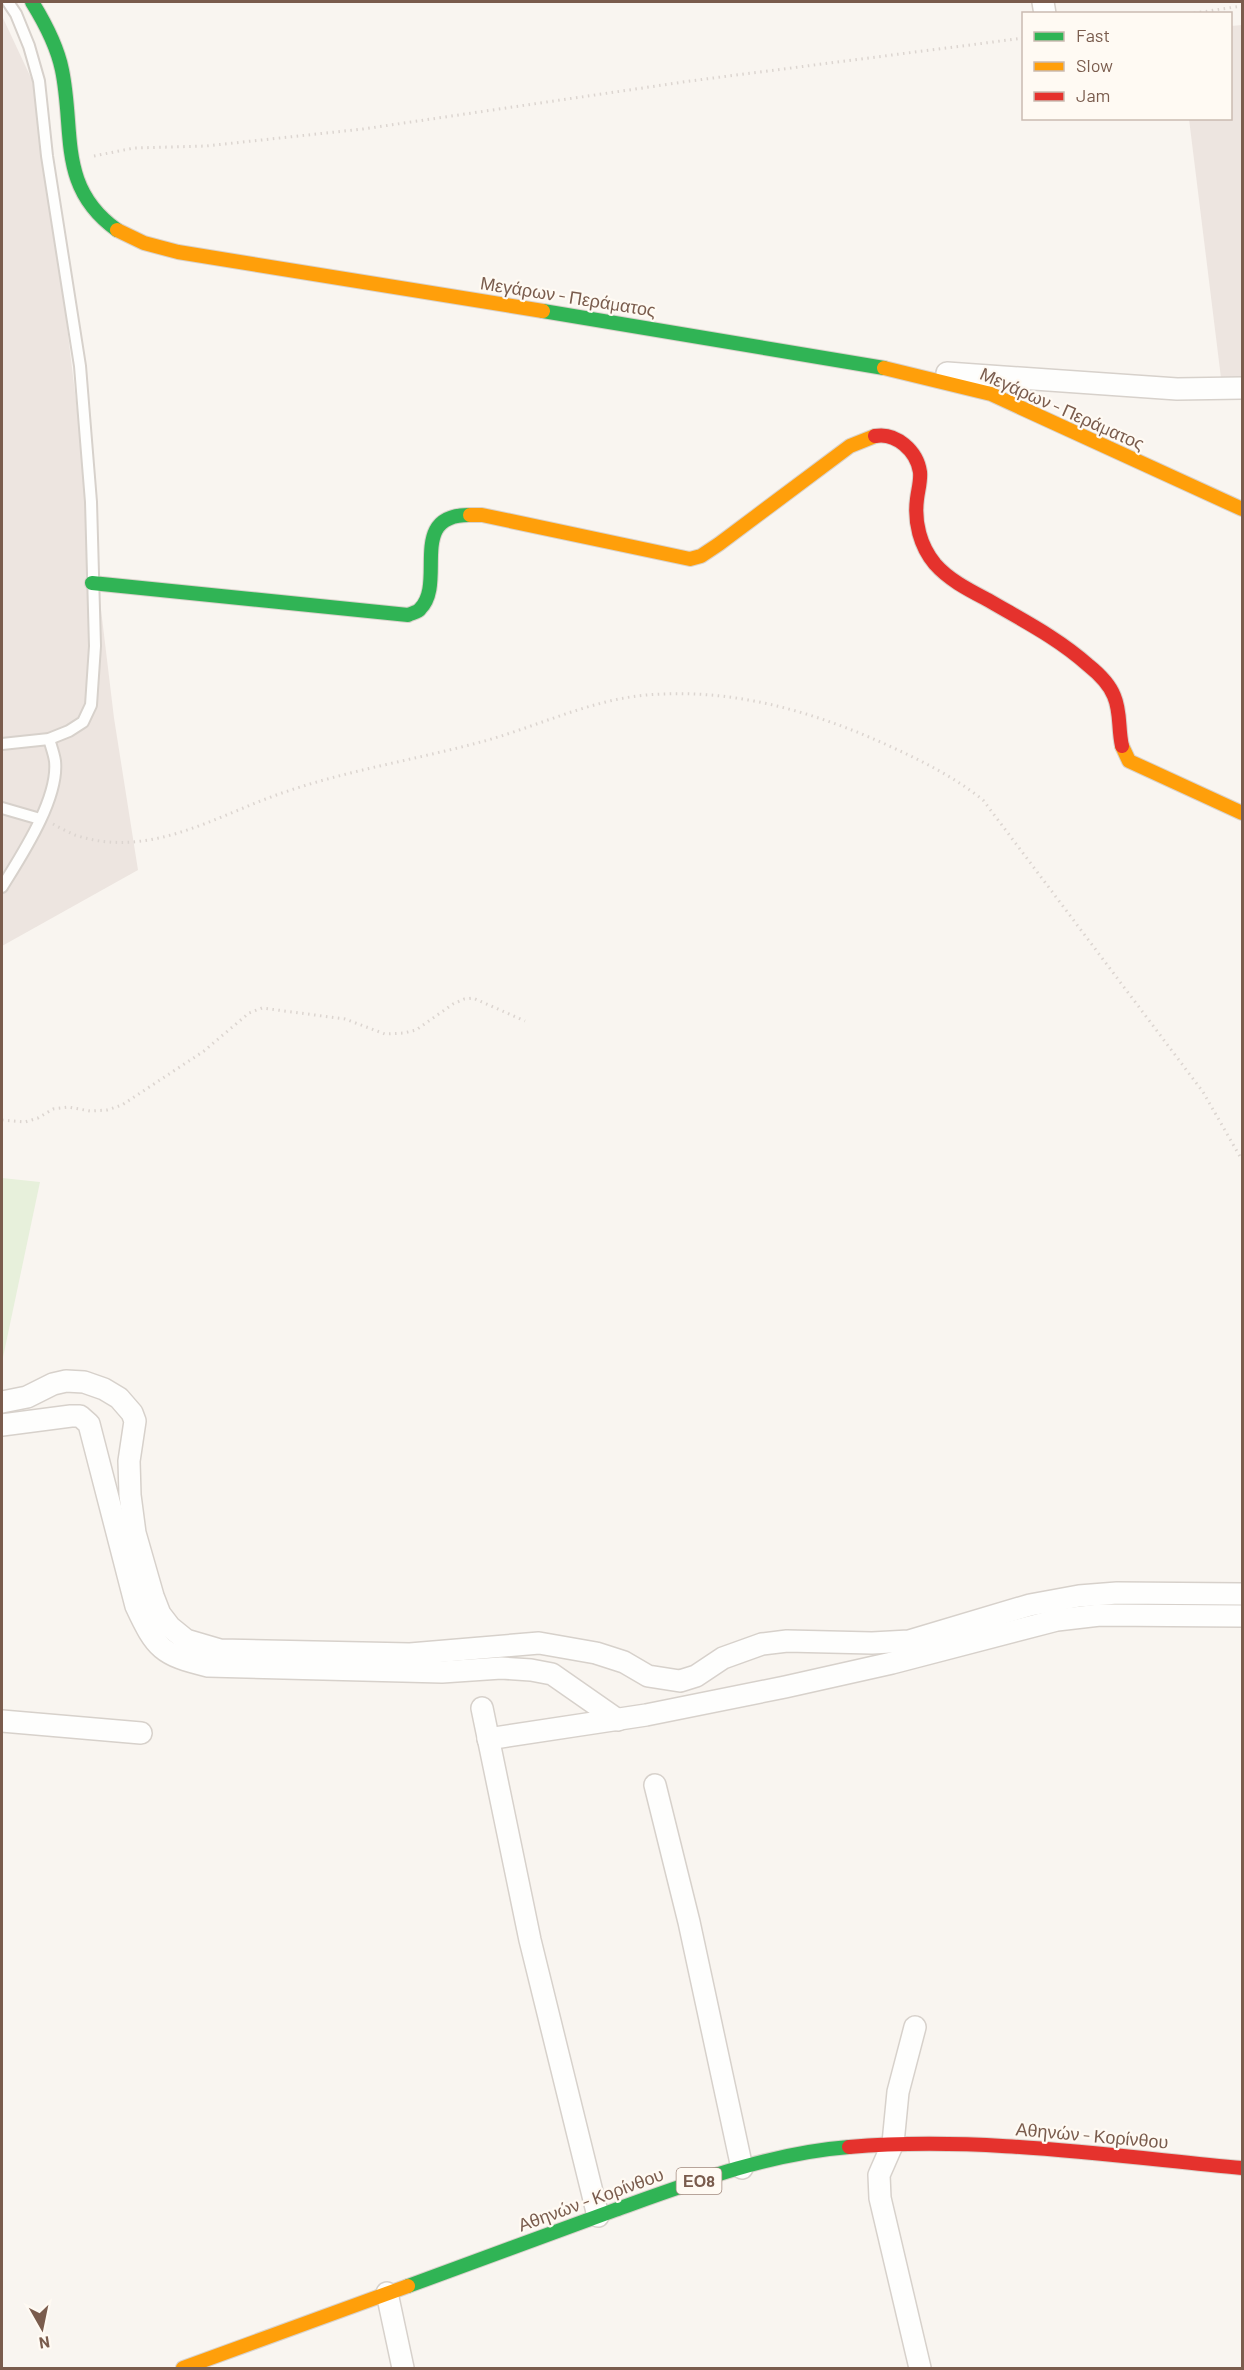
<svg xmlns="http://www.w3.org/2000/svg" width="1244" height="2370" font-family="Barlow,sans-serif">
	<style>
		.industrial { fill: #ede5e0 }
		.green { fill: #e7f0db }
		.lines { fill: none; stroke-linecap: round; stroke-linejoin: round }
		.lane-casing { stroke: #d7d1cb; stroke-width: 14 }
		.street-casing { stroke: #d7d1cb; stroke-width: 24 }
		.fast-casing { stroke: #d9d2cb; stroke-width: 16 }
		.slow-casing { stroke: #d9d2cb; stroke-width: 16 }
		.jam-casing { stroke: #d9d2cb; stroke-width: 16 }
		.path { stroke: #dcd5d0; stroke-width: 3; stroke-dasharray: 1.5 4.5; stroke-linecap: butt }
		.lane { stroke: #fefefd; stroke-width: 10 }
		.street { stroke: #fefefd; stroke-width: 21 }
		.fast { stroke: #30b455; stroke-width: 14 }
		.slow { stroke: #ff9f0a; stroke-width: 14 }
		.jam { stroke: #e5322d; stroke-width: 14 }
		.labels { text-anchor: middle; stroke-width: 4.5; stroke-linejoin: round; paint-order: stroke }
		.shield { fill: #fffaf3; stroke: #a28b7f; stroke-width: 1.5 }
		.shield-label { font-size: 16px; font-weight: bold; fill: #7a5c4d }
		.street-label { font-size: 18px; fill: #7a5c4d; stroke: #fffaf3 }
	</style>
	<rect width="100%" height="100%" fill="#f9f5f0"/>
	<!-- industrial -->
	<g class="industrial">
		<path d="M2 16 32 80 61 276 114 718 138 870 2 946Z"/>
		<path d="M1242 25V385L1222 386 1189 119 1230 118 1231 26Z"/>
	</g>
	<!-- green -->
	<path class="green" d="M2 1178 40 1182 2 1362Z"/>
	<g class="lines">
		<defs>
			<g id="lane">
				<path d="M2 744 49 739 69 731 83 722 91 705 95 646 91 502 80 366 47 156 39 81 29 46 16 14 8 2"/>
				<path d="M2 808 40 819"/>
				<path d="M2 887C21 856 59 799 55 761 54 754 51 746 49 739"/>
			</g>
			<g id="street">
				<path d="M1043 2 1045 14"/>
				<path d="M947 373 1177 389 1242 388"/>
				<path d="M2 1402 27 1397 53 1384 66 1381 84 1382 104 1389 119 1398 132 1413 135 1421 129 1461 130 1495 135 1533 153 1596 160 1614 170 1627 186 1640 220 1650 410 1654 539 1643 596 1653 624 1662 648 1676 680 1681 696 1676 723 1658 762 1644 787 1641 872 1643 909 1641 1030 1605 1079 1596 1117 1593 1242 1594"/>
				<path d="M2 1425 71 1416H80L89 1424 136 1606C156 1649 162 1655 208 1666L442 1672 501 1668 531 1670 552 1674 618 1720"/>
				<path d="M482 1708 530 1940 598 2216"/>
				<path d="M2 1721 141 1733"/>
				<path d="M488 1739 646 1715 785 1687 892 1663 1057 1620 1100 1615 1242 1616"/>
				<path d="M655 1785 689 1922 742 2168"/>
				<path d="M915 2027 898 2092 893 2143 879 2175 880 2198 920 2368"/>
				<path d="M387 2293 403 2368"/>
			</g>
			<g id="fast">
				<path d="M32 2C45 23 57 45 62 70 75 133 57 187 117 230"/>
				<path d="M543 311 884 368"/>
				<path d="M92 583 408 615C412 613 418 612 420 609 447 583 406 514 470 515"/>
				<path d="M408 2286C477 2260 546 2235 615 2210 690 2183 769 2153 849 2147"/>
			</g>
			<g id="slow">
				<path d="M117 230 144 243 178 252 543 311"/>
				<path d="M884 368 991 394 1242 509"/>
				<path d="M470 515H482L690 559 701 556 719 544 850 446 875 436"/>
				<path d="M1122 746 1129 761 1242 813"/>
				<path d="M183 2368 408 2286"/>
			</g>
			<g id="jam">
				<path d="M875 436C896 432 917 451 920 472 921 481 918 490 917 499 914 522 920 546 935 564 949 580 969 590 988 600 1022 620 1058 638 1088 665 1098 673 1109 683 1114 696 1121 712 1118 729 1122 746"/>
				<path d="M849 2147C980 2136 1112 2156 1242 2168"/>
			</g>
		</defs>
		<!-- lane casing -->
		<use href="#lane" class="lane-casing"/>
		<!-- street casing -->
		<use href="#street" class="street-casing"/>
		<!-- fast casing -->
		<use href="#fast" class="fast-casing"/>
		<!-- slow casing -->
		<use href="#slow" class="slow-casing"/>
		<!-- jam casing -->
		<use href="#jam" class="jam-casing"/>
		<!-- path -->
		<g class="path">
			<path d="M1188 14 1242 6"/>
			<path d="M94 156 134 148 206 146 363 129 690 81 1024 38"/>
			<path d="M53 824C60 828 68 832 75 835 149 860 215 816 282 793 345 771 413 760 477 743 531 729 583 703 637 696 724 686 807 709 885 744 920 760 953 776 983 800L1203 1092 1242 1160"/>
			<path d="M2 1120 25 1122 38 1118 53 1109 68 1107 90 1111 107 1110 122 1105 204 1051 249 1013 262 1008 345 1019 385 1034 404 1033 416 1030 453 1004 464 999 473 998 525 1021"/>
		</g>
		<!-- lane -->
		<use href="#lane" class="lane"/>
		<!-- street -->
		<use href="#street" class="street"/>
		<!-- fast -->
		<use href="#fast" class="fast"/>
		<!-- slow -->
		<use href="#slow" class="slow"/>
		<!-- jam -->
		<use href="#jam" class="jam"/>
	</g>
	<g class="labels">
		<!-- shield labels -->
		<rect class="shield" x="676.5" y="2168" width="45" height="26" rx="4.5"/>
		<g class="shield-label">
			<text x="699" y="2187">ΕΟ8</text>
		</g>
		<!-- street labels -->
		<g class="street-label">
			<text transform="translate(568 297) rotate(9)" y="6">Μεγάρων - Περάματος</text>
			<text transform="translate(1062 409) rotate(24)" y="6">Μεγάρων - Περάματος</text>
			<text transform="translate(1092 2136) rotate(5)" y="6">Αθηνών - Κορίνθου</text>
			<text transform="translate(591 2200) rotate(-20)" y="6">Αθηνών - Κορίνθου</text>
		</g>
	</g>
	<!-- border -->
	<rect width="1244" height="2370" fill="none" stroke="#7a5c4d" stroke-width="6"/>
	<!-- legend -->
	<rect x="1022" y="12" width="210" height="108" fill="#fffaf3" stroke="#cabbb1" stroke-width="1.5"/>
	<rect x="1034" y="32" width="30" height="9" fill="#30b455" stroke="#cabbb1" stroke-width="1.5"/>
	<text x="1076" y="42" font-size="18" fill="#7a5c4d">Fast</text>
	<rect x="1034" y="62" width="30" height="9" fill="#ff9f0a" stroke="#cabbb1" stroke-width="1.5"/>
	<text x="1076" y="72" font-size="18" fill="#7a5c4d">Slow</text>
	<rect x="1034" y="92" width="30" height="9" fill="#e5322d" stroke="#cabbb1" stroke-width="1.5"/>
	<text x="1076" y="102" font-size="18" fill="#7a5c4d">Jam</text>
	<!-- north arrow -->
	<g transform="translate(42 2328) rotate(171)" stroke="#fffaf3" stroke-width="4.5" paint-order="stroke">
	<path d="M0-4.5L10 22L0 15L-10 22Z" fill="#7a5c4d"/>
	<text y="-9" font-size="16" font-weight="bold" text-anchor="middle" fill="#7a5c4d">N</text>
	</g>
</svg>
